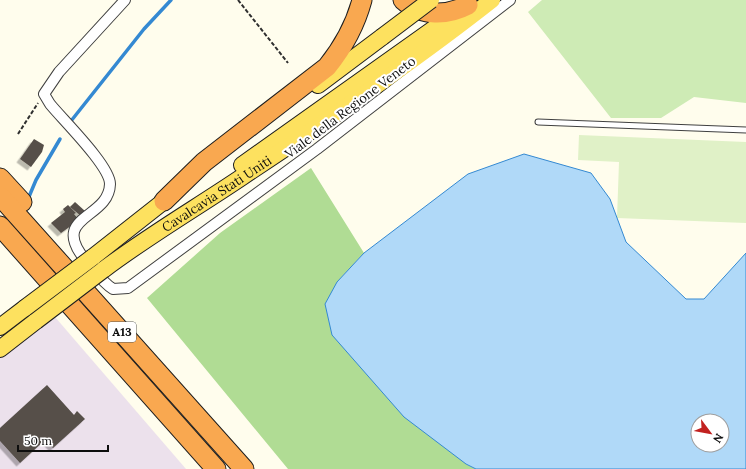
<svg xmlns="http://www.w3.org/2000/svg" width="746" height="469" font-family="Lora,serif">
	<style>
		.industrial { fill: #ece1ec }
		.green { fill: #ceebb5 }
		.forest { fill: #b0dc94 }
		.pitch { fill: #e0f1c7 }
		.water { fill: #b0d9f8; stroke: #3489d2; fill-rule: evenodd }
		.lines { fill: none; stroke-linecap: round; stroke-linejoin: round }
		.stream { stroke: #3489d2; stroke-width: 3.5 }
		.building { fill: #564f49; filter: url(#shadow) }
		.service-casing { stroke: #404040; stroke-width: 7 }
		.minor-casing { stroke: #404040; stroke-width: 12 }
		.primary-casing { stroke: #1e1e1e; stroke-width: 18 }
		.motorway-casing { stroke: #1e1e1e; stroke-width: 21 }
		.path { stroke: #2f2f2f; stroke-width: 2; stroke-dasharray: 4 2; stroke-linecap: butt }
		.service { stroke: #fff; stroke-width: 5 }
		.minor { stroke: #fff; stroke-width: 10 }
		.primary { stroke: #fde15f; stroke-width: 16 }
		.motorway { stroke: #f9a850; stroke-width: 19 }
		.primary-bridge-casing { stroke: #1e1e1e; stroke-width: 18; stroke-linecap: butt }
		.primary-bridge { stroke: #fde15f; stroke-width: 16 }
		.labels { text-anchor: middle; stroke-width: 4; stroke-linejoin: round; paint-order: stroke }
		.shield { fill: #fff; stroke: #565656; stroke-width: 1 }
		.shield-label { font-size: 12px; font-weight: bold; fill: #0d0d0d }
		.street-label { font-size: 13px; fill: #0d0d0d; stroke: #fff }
	</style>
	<defs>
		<filter id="shadow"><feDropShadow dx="-3.5" dy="3.5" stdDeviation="0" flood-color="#0004"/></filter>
	</defs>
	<rect width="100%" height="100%" fill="#fffded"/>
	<!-- industrial -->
	<path class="industrial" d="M55 317 186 469H0V358Z"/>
	<!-- green -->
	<path class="green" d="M542 0H746V103L694 97 661 118H611L528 12Z"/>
	<!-- forest -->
	<path class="forest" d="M311 168 364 253 337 282 466 464 476 469H288L147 298 220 233Z"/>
	<!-- pitch -->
	<path class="pitch" d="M579 135 746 142V223L617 218 619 162 578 160Z"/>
	<!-- water -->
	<path class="water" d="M524 154 591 173 610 199 626 242 686 299H704L746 253V469H476L466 464 404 417 332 335 325 304 337 282 364 253 468 174ZM698 421H722V445H698Z"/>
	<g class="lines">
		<!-- stream -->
		<g class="stream">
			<path d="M71 121 144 29 171 0"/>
			<path d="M28 199 36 180 60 139"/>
		</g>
	</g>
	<!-- building -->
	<g class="building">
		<path d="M34 139 44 145 42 152 31 167 20 159Z"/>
		<path d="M75 202 85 211 81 216 70 207Z"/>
		<path d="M68 205 76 213 74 214 79 220 61 233 51 223 65 212 63 209Z"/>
		<path d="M47 385 74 415 77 411 85 419 53 448 45 440 20 463 0 441V428Z"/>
	</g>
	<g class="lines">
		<defs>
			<path id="service" d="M538 122 746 130"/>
			<path id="minor" d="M125 0 59 72 44 94 50 104C63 120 110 166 110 184 109 220 48 215 86 261 95 271 102 282 113 289L128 288 317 149 510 0"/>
			<g id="primary">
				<path d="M318 85 382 37"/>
				<path d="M242 165 460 10"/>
				<path d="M93 257 173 194"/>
				<path id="s1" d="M103 270C148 236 196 208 242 177 327 121 412 63 492 0"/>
				<path d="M0 327 25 308"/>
				<path d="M0 349 36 321"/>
			</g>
			<g id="motorway">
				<path d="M403 0C422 17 447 16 468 5"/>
				<path d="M0 178 22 202"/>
				<path d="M0 196 244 469"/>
				<path d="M164 201 204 162 327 67C344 46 355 26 362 0"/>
				<path d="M0 226 216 469"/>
			</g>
		</defs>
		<!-- service casing -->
		<use href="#service" class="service-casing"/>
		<!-- minor casing -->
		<use href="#minor" class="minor-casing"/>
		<!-- primary casing -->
		<use href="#primary" class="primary-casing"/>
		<!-- motorway casing -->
		<use href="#motorway" class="motorway-casing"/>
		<!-- path -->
		<g class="path">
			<path d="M238 0 288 63"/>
			<path d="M18 134 38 103"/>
		</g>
		<!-- service -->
		<use href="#service" class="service"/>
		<!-- minor -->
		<use href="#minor" class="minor"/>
		<!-- primary -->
		<use href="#primary" class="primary"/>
		<!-- motorway -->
		<use href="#motorway" class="motorway"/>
		<defs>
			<g id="primary-bridge">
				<path d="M382 37 431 0"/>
				<path d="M25 308 93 257"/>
				<path d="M36 321 103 270"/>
			</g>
		</defs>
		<!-- primary-bridge casing -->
		<use href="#primary-bridge" class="primary-bridge-casing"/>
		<!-- primary-bridge -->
		<use href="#primary-bridge" class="primary-bridge"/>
	</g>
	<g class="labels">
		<!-- shield labels -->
		<rect class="shield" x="108" y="322" width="28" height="20" rx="3"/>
		<g class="shield-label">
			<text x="122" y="336">A13</text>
		</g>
		<!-- street labels -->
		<g class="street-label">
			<text transform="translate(350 107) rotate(-37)" y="5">Viale della Regione Veneto</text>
			<text dy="5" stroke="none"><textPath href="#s1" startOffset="137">Cavalcavia Stati Uniti</textPath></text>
		</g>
	</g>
	<!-- north arrow -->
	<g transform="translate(710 433) rotate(122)"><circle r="19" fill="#ffffff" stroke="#9e9e9e"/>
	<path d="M0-3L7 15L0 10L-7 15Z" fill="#c22220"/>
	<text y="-6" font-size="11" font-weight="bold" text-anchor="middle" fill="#0d0d0d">N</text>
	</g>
	<!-- scale -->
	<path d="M18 445v6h90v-6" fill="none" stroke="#0d0d0d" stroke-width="2"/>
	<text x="24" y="445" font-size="12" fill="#0d0d0d" stroke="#ffffff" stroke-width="3" paint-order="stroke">50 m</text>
</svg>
